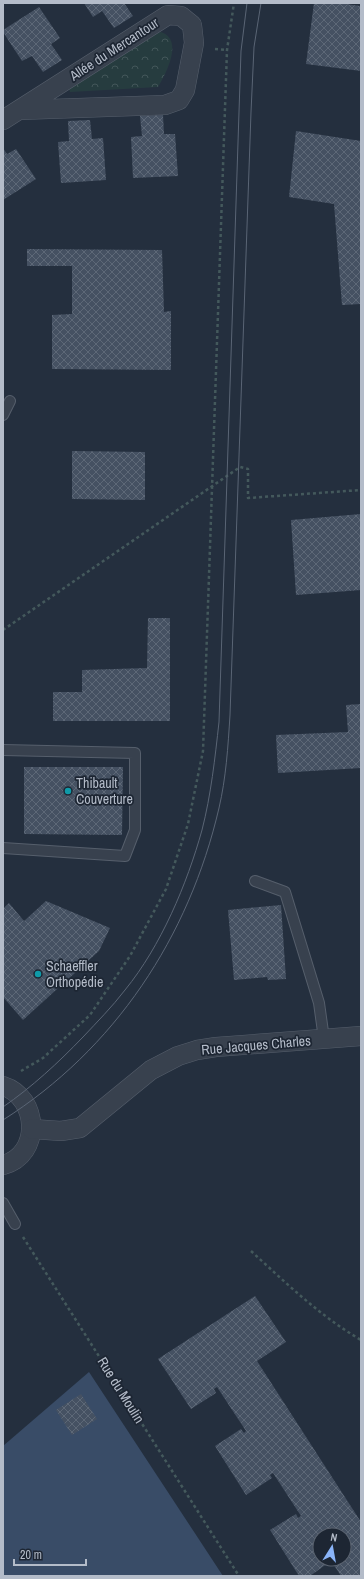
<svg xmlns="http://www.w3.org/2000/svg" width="364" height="1579" font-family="'Archivo Narrow',sans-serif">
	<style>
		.park { fill: url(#park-crowns) }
		.water { fill: #394c67 }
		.building { fill: url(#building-cross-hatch) }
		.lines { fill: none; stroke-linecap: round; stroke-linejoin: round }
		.lane-casing { stroke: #565f6c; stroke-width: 12 }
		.street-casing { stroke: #565f6c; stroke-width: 20 }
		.path { stroke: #44595c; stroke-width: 2.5; stroke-dasharray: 3 3; stroke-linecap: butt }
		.lane { stroke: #38414e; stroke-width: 10 }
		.street { stroke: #38414e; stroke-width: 19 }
		.tram { stroke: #5a6575; stroke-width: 1 }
		.culture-dot { fill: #0f9aa8; stroke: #1d2633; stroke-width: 1.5 }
		.labels { text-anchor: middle; stroke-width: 3.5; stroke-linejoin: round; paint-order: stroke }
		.street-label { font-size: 14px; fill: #b4bcc9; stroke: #1d2633 }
		.poi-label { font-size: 14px; fill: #b4bcc9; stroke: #1d2633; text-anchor: start }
	</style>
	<defs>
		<pattern id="park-crowns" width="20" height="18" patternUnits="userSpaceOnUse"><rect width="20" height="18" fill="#263c3f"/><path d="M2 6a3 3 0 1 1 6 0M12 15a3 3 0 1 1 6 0" fill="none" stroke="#435659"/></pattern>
		<pattern id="building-cross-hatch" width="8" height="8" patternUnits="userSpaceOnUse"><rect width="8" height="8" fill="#455162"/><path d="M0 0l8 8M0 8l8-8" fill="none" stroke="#5d6877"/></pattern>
	</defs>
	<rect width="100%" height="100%" fill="#242f3e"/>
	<!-- park -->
	<path class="park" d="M161 32C184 40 166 73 158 87L70 92 69 88 158 33Z"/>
	<!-- water -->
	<path class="water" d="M89 1372 223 1576H3V1446Z"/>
	<!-- building -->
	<g class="building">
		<path d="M84 3H124L133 16 114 28 102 11 93 17Z"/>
		<path d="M314 3H339L360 6 361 4V71L306 64Z"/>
		<path d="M39 7 60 38 51 44 62 60 43 72 32 56 22 61 3 32V30Z"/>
		<path d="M163 115 164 134H175L178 176 133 178 131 137 142 136 140 116Z"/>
		<path d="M90 120 92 139 103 138 106 180 61 183 58 142 69 141 68 121Z"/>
		<path d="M296 131 361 141V304L342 305 334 204 289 197Z"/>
		<path d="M3 148 7 154 16 149 36 179 3 200Z"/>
		<path d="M27 249 162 250 164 312 171 311V370L52 369V315L72 314V266H27Z"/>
		<path d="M72 451 145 452V500L72 499Z"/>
		<path d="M361 514V590L296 595 291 520Z"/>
		<path d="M148 618H170V721H53V692H82V670L147 668Z"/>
		<path d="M361 704V768L278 773 276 735 348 732 346 705Z"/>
		<path d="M24 767H123L122 835 24 834Z"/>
		<path d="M46 901 110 928 99 951 23 1020 3 997V909L9 903 24 921Z"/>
		<path d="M281 905 286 979 268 980 267 977 234 980 228 910Z"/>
		<path d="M255 1296 286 1342 257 1361 361 1522V1576H341L330 1559H344V1535H320V1559H325L328 1563 310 1576H299L270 1530 296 1514 298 1518 301 1516 273 1473 270 1475 272 1478 246 1495 215 1446 241 1429 244 1433 246 1431 217 1387 214 1389 216 1393 191 1409 158 1359Z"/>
		<path d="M81 1394 97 1419 72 1435 56 1410Z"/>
	</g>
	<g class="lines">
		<defs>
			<g id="lane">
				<path d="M3 415 10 401"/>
				<path d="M3 750 135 753V830L125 856 3 848"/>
				<path d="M255 881 285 892 319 1003 324 1039"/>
				<path d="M3 1203 15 1224"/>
			</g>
			<g id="street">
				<path d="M3 120 168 15 181 16 192 25 194 43 185 90 179 100 165 105 20 110"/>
				<path d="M3 1086C39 1097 42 1155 3 1165"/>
				<path d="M32 1129 61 1131 80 1128 151 1070 178 1056 197 1050 216 1047 361 1036"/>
			</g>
		</defs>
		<!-- lane casing -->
		<use href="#lane" class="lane-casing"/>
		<!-- street casing -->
		<use href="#street" class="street-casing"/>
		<!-- path -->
		<g class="path">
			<path d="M215 49 227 50"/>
			<path d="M3 630 240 467 248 469V498L361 490"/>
			<path d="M21 1071 43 1058 90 1015 130 956 166 889 188 824 203 751 227 50 234 3"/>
			<path d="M23 1237 239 1576"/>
			<path d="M251 1251C286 1283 320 1316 361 1340"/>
		</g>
		<!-- lane -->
		<use href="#lane" class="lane"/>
		<!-- street -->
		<use href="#street" class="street"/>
		<!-- tram -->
		<g class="tram">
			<path d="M3 1107C32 1087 58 1063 83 1037 97 1022 112 1007 125 990 161 946 187 884 202 830 211 795 215 758 219 722L241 51 247 3"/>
			<path d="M3 1120C115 1049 189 937 219 808 226 778 228 747 230 715L251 112 254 47 261 3"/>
		</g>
	</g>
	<!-- markers -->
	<g class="culture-dot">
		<circle cx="68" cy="791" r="4"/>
		<circle cx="38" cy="974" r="4"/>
	</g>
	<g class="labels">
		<!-- street labels -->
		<g class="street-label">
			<text transform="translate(114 49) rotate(-33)" y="5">Allée du Mercantour</text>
			<text transform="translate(256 1045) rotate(-5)" y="5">Rue Jacques Charles</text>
			<text transform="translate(121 1390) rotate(58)" y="5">Rue du Moulin</text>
		</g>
		<!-- poi labels -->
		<g class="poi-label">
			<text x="76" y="788">Thibault<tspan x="76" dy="16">Couverture</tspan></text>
			<text x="46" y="971">Schaeffler<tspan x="46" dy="16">Orthopédie</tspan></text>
		</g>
	</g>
	<!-- border -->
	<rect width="364" height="1579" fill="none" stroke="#b4bcc9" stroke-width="8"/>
	<!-- north arrow -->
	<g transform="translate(332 1547) rotate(11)"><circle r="19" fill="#1d2633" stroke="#59626f"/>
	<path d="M0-3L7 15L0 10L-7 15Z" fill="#8ab4f8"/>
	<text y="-6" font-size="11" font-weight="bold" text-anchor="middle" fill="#b4bcc9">N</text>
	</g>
	<!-- scale -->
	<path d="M14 1559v6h72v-6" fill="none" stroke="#b4bcc9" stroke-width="2"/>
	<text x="20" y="1559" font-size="12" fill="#b4bcc9" stroke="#1d2633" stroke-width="3" paint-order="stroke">20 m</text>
</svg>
